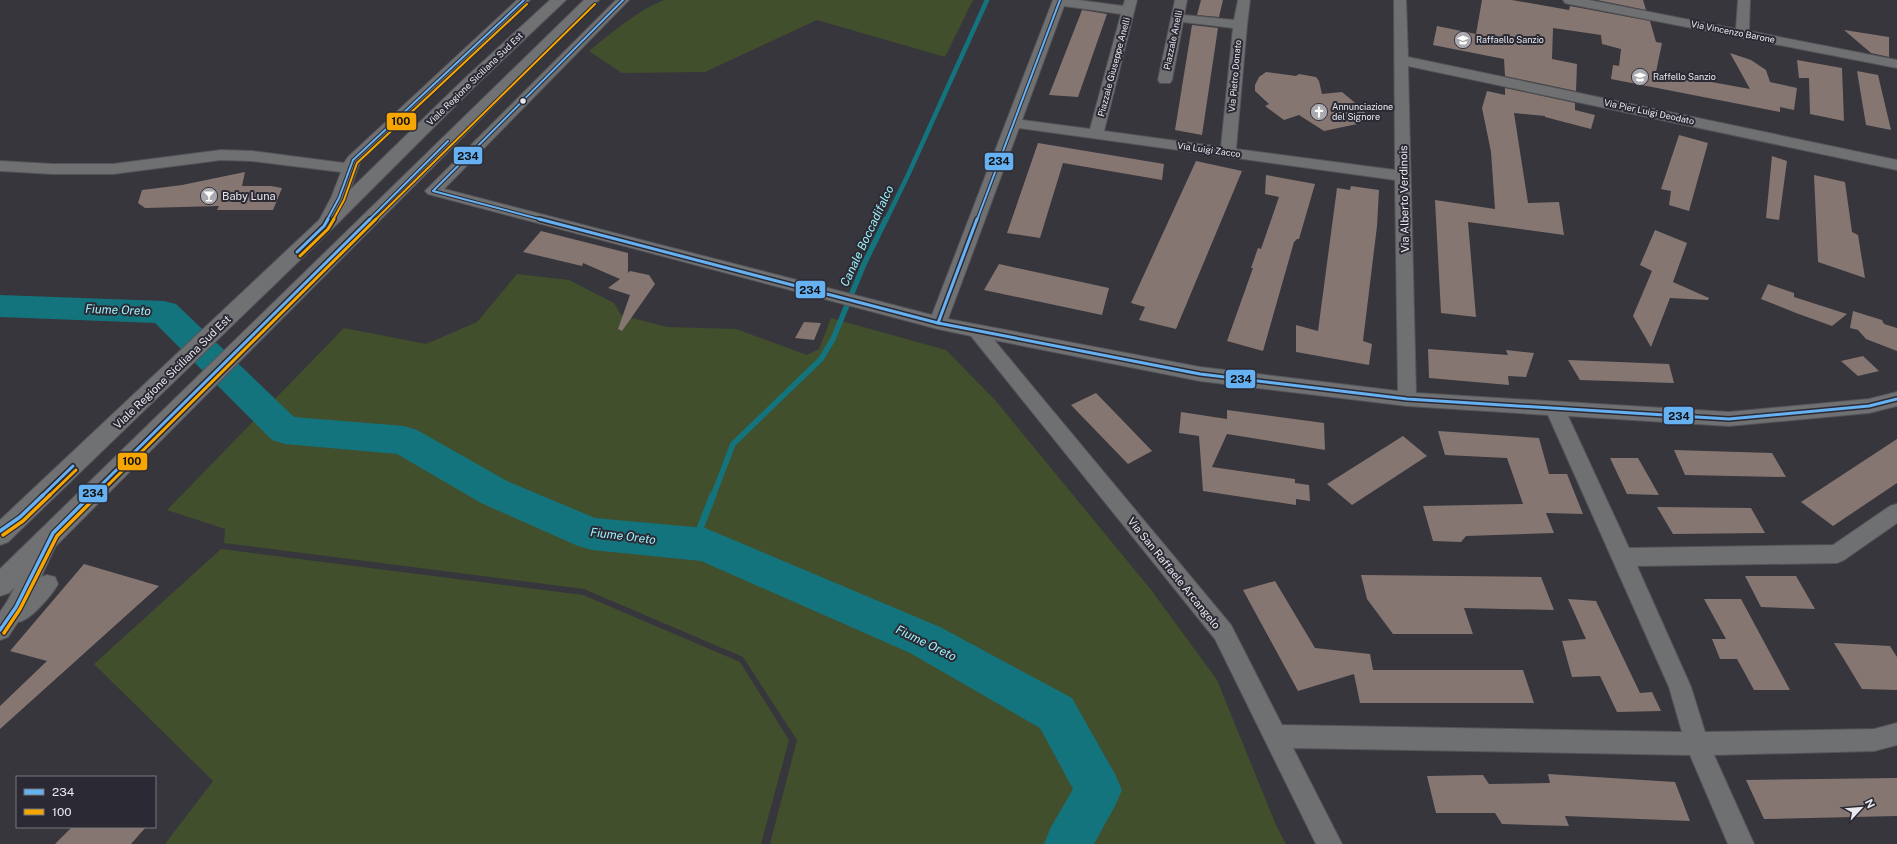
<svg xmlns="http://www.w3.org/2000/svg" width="1897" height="844" font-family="'Public Sans',sans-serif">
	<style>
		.green { fill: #414f2c }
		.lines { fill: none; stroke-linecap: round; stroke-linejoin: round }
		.stream-far2 { stroke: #13747d; stroke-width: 4.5 }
		.stream-far1 { stroke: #13747d; stroke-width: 5.5 }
		.stream { stroke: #13747d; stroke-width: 7 }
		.river { fill: #13747d; fill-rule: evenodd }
		.building { fill: #867671 }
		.minor-casing { stroke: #545358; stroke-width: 2 }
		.major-casing { stroke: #545358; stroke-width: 2 }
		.minor { fill: #6e7071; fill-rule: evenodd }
		.major { fill: #6f7172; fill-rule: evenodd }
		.bus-1-far2-casing { stroke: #2b2a34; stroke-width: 4 }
		.bus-1-far1-casing { stroke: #2b2a34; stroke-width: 6 }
		.bus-1-casing { stroke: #2b2a34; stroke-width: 6 }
		.bus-2-far2-casing { stroke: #2b2a34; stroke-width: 4 }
		.bus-2-far1-casing { stroke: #2b2a34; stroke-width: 6 }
		.bus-2-casing { stroke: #2b2a34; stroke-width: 6 }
		.bus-1-far2 { stroke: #66b1f2; stroke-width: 2 }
		.bus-1-far1 { stroke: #66b1f2; stroke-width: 3 }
		.bus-1 { stroke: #66b1f2; stroke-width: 3.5 }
		.bus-2-far2 { stroke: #f7a600; stroke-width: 2 }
		.bus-2-far1 { stroke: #f7a600; stroke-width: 3 }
		.bus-2 { stroke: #f7a600; stroke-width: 3.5 }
		.bus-dot { fill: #e8e8ee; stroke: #2b2a34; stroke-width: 1.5 }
		.labels { text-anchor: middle; stroke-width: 4; stroke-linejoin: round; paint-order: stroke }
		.far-street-label { font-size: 9px; fill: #e8e8ee; stroke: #2b2a34 }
		.far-poi-label { font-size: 9px; fill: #e8e8ee; stroke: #2b2a34; text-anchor: start }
		.poi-label { font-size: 11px; fill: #e8e8ee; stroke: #2b2a34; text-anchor: start }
		.street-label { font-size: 11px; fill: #e8e8ee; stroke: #2b2a34 }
		.water-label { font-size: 12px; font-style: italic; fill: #9cf1fa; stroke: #2b2a34 }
		.line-badge { stroke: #2b2a34; stroke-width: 1.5 }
		.pale-badge-label { font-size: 11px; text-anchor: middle; font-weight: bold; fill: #111 }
	</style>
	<rect width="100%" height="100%" fill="#37363c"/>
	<!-- green -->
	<g class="green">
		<path d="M664 0H973L945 57 817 20 705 72 622 73 589 51C613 32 635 12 664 0Z"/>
		<path d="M517 274 569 280 614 303 621 315 667 327 736 329 807 355 819 349 831 318 946 350 995 400 1152 591 1217 680 1276 825 1286 844H770L797 740 743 657 584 589 224 543 225 529 167 510 344 328 426 344 477 322Z"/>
		<path d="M221 549 583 595 740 662 789 740 761 844H165L213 781 94 664Z"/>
	</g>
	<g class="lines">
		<!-- stream-far2 -->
		<path class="stream-far2" d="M886 220 908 175 987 0"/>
		<!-- stream-far1 -->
		<path class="stream-far1" d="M713 496 733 444 821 359 833 339 864 264 886 219"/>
		<!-- stream -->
		<path class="stream" d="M694 544 713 495"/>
		<!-- river -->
		<path class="river" d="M0 295 164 301 176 304 294 417 404 426 417 430 507 481 595 518 705 528 940 627 1072 698 1115 774 1122 790 1115 806 1094 844H1044L1051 827 1073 789 1040 728 910 653 701 561 592 550 578 546 481 503 397 454 285 444 272 440 155 323 0 317Z"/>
	</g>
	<!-- building -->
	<g class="building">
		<path d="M1201 0H1223L1219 17 1197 15Z"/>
		<path d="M1482 0H1512L1569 10 1570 6 1650 21 1656 42 1662 43 1656 72 1750 89 1730 53 1751 60 1766 70 1770 82 1797 88 1794 110 1780 107V112L1611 79 1613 65 1619 66 1621 49 1602 44 1601 35 1553 28 1552 59 1577 64 1576 91 1505 76 1504 59 1433 45 1437 26 1476 34Z"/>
		<path d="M1597 0H1643L1646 10Z"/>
		<path d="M1082 10 1107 14 1078 97 1049 95Z"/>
		<path d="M1192 25 1218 28 1202 135 1175 130Z"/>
		<path d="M1844 30 1889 37V57L1871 53Z"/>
		<path d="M1797 60 1842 68 1844 121 1810 114 1809 78H1799Z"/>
		<path d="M1857 71 1878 75 1891 130 1866 125Z"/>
		<path d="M1266 72 1296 76 1299 74 1316 77 1319 81 1322 94 1342 92 1365 111 1362 123 1324 131 1299 115 1284 120 1265 106 1269 104 1255 91V85L1259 77Z"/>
		<path d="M1505 88 1575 103V110L1595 115 1591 129 1545 117V116L1514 113 1528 203 1559 202 1564 235 1468 222 1476 317 1441 313 1435 200 1495 209 1491 152 1482 108 1487 91 1505 95Z"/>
		<path d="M1679 135 1708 143 1689 211 1669 205 1671 191 1661 189Z"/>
		<path d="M1038 143 1164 164 1162 180 1063 163 1040 238 1007 233Z"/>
		<path d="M1772 156 1787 161 1779 220 1766 218Z"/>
		<path d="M1196 161 1242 171 1176 329 1139 320 1145 307 1131 303Z"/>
		<path d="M245 172 242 186H271L282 188 273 210H217L219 206 145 208 138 203 142 190 182 185Z"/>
		<path d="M1266 175 1315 184 1299 239H1297L1294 242 1263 351 1227 341 1253 268H1251L1258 248 1261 249 1279 197 1265 194Z"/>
		<path d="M1814 175 1845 182 1852 232 1858 235 1865 278 1818 262Z"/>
		<path d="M1351 186 1379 190 1377 226 1363 341 1372 344 1369 365 1296 352V325L1318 331 1337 188 1350 190Z"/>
		<path d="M1655 230 1687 243 1673 282 1709 298 1708 300 1670 298 1651 347 1633 316 1652 271 1640 265Z"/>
		<path d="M541 231 628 253V273L630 271 649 275 655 284 622 331 618 329 630 295 608 288 620 279 583 263 582 266 523 252Z"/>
		<path d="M999 264 1109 288 1102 315 984 290Z"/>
		<path d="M1768 284 1794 293V297L1847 314 1832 326 1796 313 1761 299Z"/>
		<path d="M1853 311 1882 320 1884 324 1897 328V351L1866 339 1858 330 1850 328Z"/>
		<path d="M804 322 821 323 814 340 795 338Z"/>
		<path d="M1428 349 1508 355 1506 350 1534 353 1526 377 1508 376 1509 385 1429 378Z"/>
		<path d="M1863 356 1879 371 1858 376 1841 361Z"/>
		<path d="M1568 360 1669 364 1674 383 1580 380Z"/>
		<path d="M1096 393 1128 426 1152 451 1128 464 1071 405Z"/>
		<path d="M1227 410 1324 423 1325 450 1227 434 1212 467 1295 479V483L1309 485 1310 501 1296 499V505L1203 491 1199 436 1179 433 1181 412 1227 419Z"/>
		<path d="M1438 431 1539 438 1549 474H1567L1583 514 1546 513 1554 533 1466 536 1461 542 1433 541 1423 506 1523 504 1507 458 1445 455Z"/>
		<path d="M1403 436 1427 456 1352 505 1327 484Z"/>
		<path d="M1897 439V483L1833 526 1801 502Z"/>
		<path d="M1674 450 1772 453 1786 477 1685 475Z"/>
		<path d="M1610 458H1638L1659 495 1627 494Z"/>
		<path d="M1657 507 1751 508 1765 533 1673 534Z"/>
		<path d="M84 564 159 586 0 729V706L47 661 10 651Z"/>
		<path d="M1361 575 1541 577 1554 610 1464 608 1473 634H1393L1367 599Z"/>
		<path d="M1745 576H1796L1815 609 1761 607Z"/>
		<path d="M1275 581 1315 648 1370 654 1373 670H1523L1534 703H1360L1354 674 1298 691 1243 590Z"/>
		<path d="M1568 599 1596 601 1640 693 1652 692 1661 711 1617 712 1600 676 1572 677 1562 641 1586 639Z"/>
		<path d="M1704 599H1741L1790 690H1754L1737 659H1720L1712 639H1726Z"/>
		<path d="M1834 643 1890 646 1897 657V690L1862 689Z"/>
		<path d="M1548 774 1675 782 1690 821 1565 816 1569 826 1502 824 1495 813H1436L1427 776 1483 775 1489 784 1550 783Z"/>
		<path d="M1897 778V816L1764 819 1746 780Z"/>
		<path d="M72 827H146L131 844H55Z"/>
	</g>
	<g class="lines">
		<defs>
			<g id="minor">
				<path d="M517 0H530L360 162 347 198 330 230 324 231 318 230 316 226 331 198 341 172 252 161 221 160 113 174H53L0 171V161L53 164H113L221 150 252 151 344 163 348 157Z"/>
				<path d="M616 0H629L444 189 932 315 1053 0H1078L1123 6 1125 0H1137L1104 131 1221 147 1233 28 1183 22 1172 80 1170 83H1160L1158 80 1175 0H1187L1184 15 1234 20 1238 0H1250L1247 25 1236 149 1395 170 1394 0H1406L1408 57 1897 160V170L1408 66 1416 393 1729 412 1869 399 1897 392V406L1869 413 1729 426 1568 416 1629 548 1833 545 1890 506 1897 504V523L1844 560 1837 563 1637 566 1691 687 1705 732 1874 729 1897 723V745L1874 751 1714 755 1754 844H1728L1690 755 1293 748 1342 844H1316L1215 639 971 336 938 329 428 194 425 191ZM1064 6 1121 14 1090 129 1022 120ZM1019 128 1395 180 1398 391 1200 367 948 319ZM994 340 1200 381 1407 406 1548 415 1669 687 1682 732 1282 725 1231 625Z"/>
				<path d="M1563 0H1589L1736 29 1738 0H1750L1749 31 1897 60V68L1569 4 1565 3Z"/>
				<path d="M47 534 54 537 57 543 41 577 47 575 55 577 58 584C52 595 30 621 18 622L8 637 0 640V612L8 600 40 537Z"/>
			</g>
			<g id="major">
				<path d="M550 0H566L475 86 331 230 8 542 0 545V520L317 222 463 80Z"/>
				<path d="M584 0H599L9 593 0 596V569Z"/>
			</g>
		</defs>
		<!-- minor casing -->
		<use href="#minor" class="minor-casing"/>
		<!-- major casing -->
		<use href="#major" class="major-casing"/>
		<!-- minor -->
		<use href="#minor" class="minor"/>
		<!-- major -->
		<use href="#major" class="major"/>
		<defs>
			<g id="bus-1-far2">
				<path d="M327 220 339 198 353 160 524 0"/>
				<path d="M369 220 448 141"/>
				<path d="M543 220 433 191 623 0"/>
				<path d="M977 220 1060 0"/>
			</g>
			<g id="bus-1-far1">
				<path d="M539 219 938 323 1200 374 1407 399 1729 419 1869 406 1897 399"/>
				<path d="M297 252 324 226 328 219"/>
				<path d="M938 323 977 219"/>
				<path d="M42 496 73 466"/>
				<path d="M90 496 370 219"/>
			</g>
			<g id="bus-1">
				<path d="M0 531 20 517 43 495"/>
				<path d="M0 630 16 607 53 533 91 495"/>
			</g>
			<g id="bus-2-far2">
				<path d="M333 220 344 200 357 163 527 4"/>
				<path d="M375 220 595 4"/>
			</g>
			<g id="bus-2-far1">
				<path d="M300 256 328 229 334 219"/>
				<path d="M49 496 76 470"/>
				<path d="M97 496 376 219"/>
			</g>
			<g id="bus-2">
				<path d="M3 535 23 521 50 495"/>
				<path d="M4 633 20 609 57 536 98 495"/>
			</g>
		</defs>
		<!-- bus-1-far2 casing -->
		<use href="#bus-1-far2" class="bus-1-far2-casing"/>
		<!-- bus-1-far1 casing -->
		<use href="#bus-1-far1" class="bus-1-far1-casing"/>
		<!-- bus-1 casing -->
		<use href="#bus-1" class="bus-1-casing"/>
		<!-- bus-2-far2 casing -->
		<use href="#bus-2-far2" class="bus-2-far2-casing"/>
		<!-- bus-2-far1 casing -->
		<use href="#bus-2-far1" class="bus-2-far1-casing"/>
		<!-- bus-2 casing -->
		<use href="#bus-2" class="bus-2-casing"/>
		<!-- bus-1-far2 -->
		<use href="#bus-1-far2" class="bus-1-far2"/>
		<!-- bus-1-far1 -->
		<use href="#bus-1-far1" class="bus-1-far1"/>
		<!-- bus-1 -->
		<use href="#bus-1" class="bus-1"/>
		<!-- bus-2-far2 -->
		<use href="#bus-2-far2" class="bus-2-far2"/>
		<!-- bus-2-far1 -->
		<use href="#bus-2-far1" class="bus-2-far1"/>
		<!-- bus-2 -->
		<use href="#bus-2" class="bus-2"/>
	</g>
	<!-- icons -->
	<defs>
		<symbol id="school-disc" viewBox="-11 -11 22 22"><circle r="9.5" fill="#aaaab0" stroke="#2b2a34"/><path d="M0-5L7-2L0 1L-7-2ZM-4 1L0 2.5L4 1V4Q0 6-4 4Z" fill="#fff"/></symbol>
		<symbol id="church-disc" viewBox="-11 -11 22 22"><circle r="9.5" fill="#aaaab0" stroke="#2b2a34"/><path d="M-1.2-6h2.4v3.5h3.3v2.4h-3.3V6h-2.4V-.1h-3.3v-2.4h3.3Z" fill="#fff"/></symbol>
		<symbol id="bar-disc" viewBox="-11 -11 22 22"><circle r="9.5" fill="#aaaab0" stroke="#2b2a34"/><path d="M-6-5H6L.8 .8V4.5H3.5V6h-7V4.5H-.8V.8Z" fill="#fff"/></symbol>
	</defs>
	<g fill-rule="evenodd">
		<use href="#school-disc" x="1453" y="30" width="20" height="20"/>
		<use href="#school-disc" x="1630" y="67" width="20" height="20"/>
		<use href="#church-disc" x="1309" y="102" width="20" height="20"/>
		<use href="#bar-disc" x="199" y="186" width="20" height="20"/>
	</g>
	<!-- markers -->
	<circle class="bus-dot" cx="523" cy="101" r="3.5"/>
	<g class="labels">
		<!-- far-street labels -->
		<g class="far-street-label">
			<text transform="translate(1733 32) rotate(11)" y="3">Via Vincenzo Barone</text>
			<text transform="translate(1173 40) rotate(-78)" y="3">Piazzale Anelli</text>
			<text transform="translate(1114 67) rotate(-75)" y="3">Piazzale Giuseppe Anelli</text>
			<text transform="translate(1235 76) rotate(-85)" y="3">Via Pietro Donato</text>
			<text transform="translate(475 79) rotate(-44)" y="3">Viale Regione Siciliana Sud Est</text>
			<text transform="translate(1649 112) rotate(12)" y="3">Via Pier Luigi Deodato</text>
			<text transform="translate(1209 150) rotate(8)" y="3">Via Luigi Zacco</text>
		</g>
		<!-- far-poi labels -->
		<g class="far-poi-label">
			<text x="1476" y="43">Raffaello Sanzio</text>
			<text x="1653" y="80">Raffello Sanzio</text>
			<text x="1332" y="110">Annunciazione<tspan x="1332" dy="10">del Signore</tspan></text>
		</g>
		<!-- poi labels -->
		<g class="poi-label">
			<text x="222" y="200">Baby Luna</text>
		</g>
		<!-- street labels -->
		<g class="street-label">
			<text transform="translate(1404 199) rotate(-91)" y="4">Via Alberto Verdinois</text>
			<text transform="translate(172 372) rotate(-44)" y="4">Viale Regione Siciliana Sud Est</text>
			<text transform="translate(1174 573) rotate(51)" y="4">Via San Raffaele Arcangelo</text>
		</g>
		<!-- water labels -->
		<g class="water-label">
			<text transform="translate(867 236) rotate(-65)" y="4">Canale Boccadifalco</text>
			<text transform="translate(118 310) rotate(2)" y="4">Fiume Oreto</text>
			<text transform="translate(623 536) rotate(7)" y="4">Fiume Oreto</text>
			<text transform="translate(926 643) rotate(26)" y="4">Fiume Oreto</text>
		</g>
	</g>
	<g class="line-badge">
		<rect x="386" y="112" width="31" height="19" rx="4" fill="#f7a600"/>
		<rect x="453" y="146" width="30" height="19" rx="4" fill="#66b1f2"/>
		<rect x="984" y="152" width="30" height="19" rx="4" fill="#66b1f2"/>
		<rect x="795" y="280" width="31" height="19" rx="4" fill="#66b1f2"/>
		<rect x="1225" y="369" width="31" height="20" rx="4" fill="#66b1f2"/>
		<rect x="1663" y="406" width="31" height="19" rx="4" fill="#66b1f2"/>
		<rect x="117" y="452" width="31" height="19" rx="4" fill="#f7a600"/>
		<rect x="78" y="484" width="30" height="19" rx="4" fill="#66b1f2"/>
	</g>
	<g class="pale-badge-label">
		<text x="401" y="125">100</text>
		<text x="468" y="160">234</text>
		<text x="999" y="165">234</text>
		<text x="810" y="294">234</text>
		<text x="1241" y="383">234</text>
		<text x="1679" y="420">234</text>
		<text x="132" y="465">100</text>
		<text x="93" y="497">234</text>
	</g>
	<!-- legend -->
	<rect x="16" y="776" width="140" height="52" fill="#2b2a34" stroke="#77767e"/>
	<rect x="24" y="789" width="20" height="6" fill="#66b1f2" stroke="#77767e"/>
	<text x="52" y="796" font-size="12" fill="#e8e8ee">234</text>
	<rect x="24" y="809" width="20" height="6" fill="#f7a600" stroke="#77767e"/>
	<text x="52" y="816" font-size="12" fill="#e8e8ee">100</text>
	<!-- north arrow -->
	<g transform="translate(1861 808) rotate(64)" stroke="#2b2a34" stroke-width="3" paint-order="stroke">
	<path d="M0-3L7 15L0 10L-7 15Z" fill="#e8e8ee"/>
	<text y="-6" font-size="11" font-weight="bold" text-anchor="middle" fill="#e8e8ee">N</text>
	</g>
</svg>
